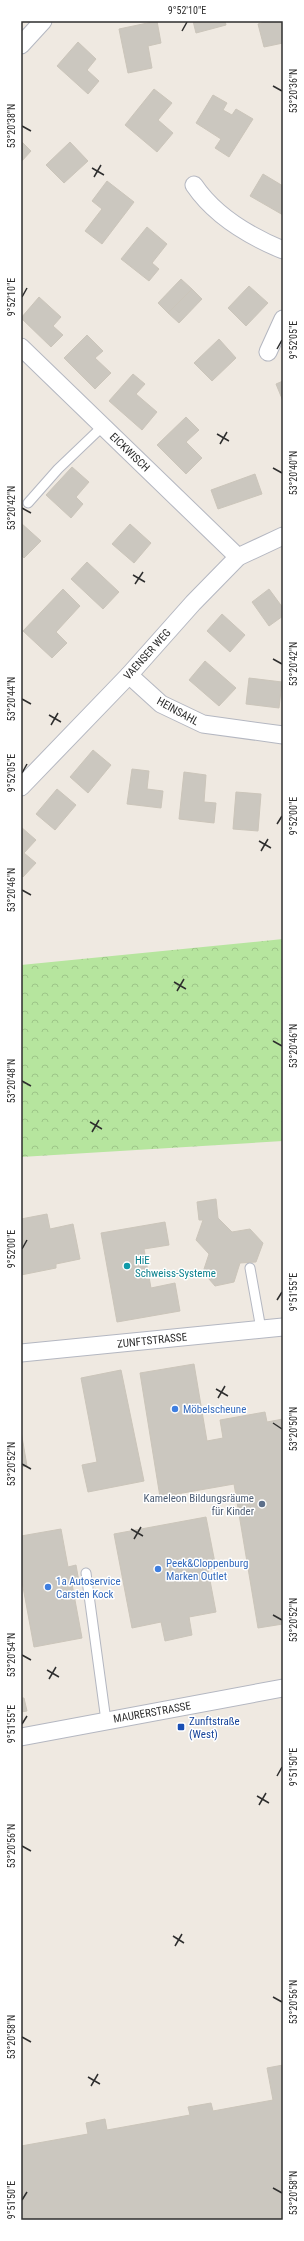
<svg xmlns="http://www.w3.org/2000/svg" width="304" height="2241" font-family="'Roboto Condensed',sans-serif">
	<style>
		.forest { fill: url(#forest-crowns) }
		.building { fill: #cbc7bf; stroke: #cbc5ba }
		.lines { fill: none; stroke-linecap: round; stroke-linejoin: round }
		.lane-casing { stroke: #b4b7c1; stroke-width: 11 }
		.street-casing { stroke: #b4b7c1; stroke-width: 19 }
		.lane { stroke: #fff; stroke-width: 9 }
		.street { stroke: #fff; stroke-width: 17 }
		.ticks { fill: none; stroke: #2e2e2e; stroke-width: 1.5 }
		.culture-dot { fill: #0f9aa8; stroke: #fff; stroke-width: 1.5 }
		.shop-dot { fill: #3f7fe0; stroke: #fff; stroke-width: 1.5 }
		.service-dot { fill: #5c6f8a; stroke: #fff; stroke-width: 1.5 }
		.transit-dot { fill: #1a4fb4; stroke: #fff; stroke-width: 1.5 }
		.labels { text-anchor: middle; stroke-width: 3; stroke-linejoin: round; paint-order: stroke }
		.street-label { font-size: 11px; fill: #2e2e2e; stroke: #fff }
		.culture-label { font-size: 11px; fill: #0d838f; stroke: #fff; text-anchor: start }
		.shop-label { font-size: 11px; fill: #366cbe; stroke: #fff; text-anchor: start }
		.service-label { font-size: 11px; fill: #4e5e75; stroke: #fff; text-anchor: end }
		.transit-label { font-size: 11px; fill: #164399; stroke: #fff; text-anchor: start }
		.neatline { fill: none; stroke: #2e2e2e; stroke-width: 1.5 }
		.ticks-label { font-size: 10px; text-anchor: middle; fill: #2e2e2e }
	</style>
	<defs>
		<pattern id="forest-crowns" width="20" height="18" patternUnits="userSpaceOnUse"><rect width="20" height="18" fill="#b6e59e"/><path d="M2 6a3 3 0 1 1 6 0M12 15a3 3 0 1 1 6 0" fill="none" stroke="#9dc588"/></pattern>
	</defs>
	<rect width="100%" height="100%" fill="#efe9e1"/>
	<!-- forest -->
	<path class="forest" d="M283 939V1141L21 1157V965Z"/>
	<!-- building -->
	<g class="building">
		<path d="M157 21 161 43 148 46 152 68 128 73 119 29Z"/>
		<path d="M193 21H225L226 25 196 33Z"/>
		<path d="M268 21H283V43L264 47 258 24Z"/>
		<path d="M78 42 96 59 87 70 99 81 88 94 57 66Z"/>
		<path d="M154 89 172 103 158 120 173 133 157 152 125 125Z"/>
		<path d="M213 95 227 103 223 110 232 115 236 109 253 119 229 157 215 148 221 139 196 123Z"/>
		<path d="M21 141 31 151 21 162Z"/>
		<path d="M70 142 88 161 64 183 46 165Z"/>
		<path d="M263 174 283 186V215L250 196Z"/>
		<path d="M107 181 134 202 102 244 85 231 102 209 92 201Z"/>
		<path d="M147 227 167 244 152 263 159 269 149 281 121 259Z"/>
		<path d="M181 279 192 289 168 313 158 303Z"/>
		<path d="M249 286 268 303 246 326 228 308Z"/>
		<path d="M192 289 202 299 179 323 168 313Z"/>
		<path d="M39 297 61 317 53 326 63 335 51 347 21 318Z"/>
		<path d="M87 335 103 351 95 358 111 373 95 389 64 358Z"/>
		<path d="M219 339 236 358 212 381 194 363Z"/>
		<path d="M133 374 145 384 136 394 157 412 142 430 109 401Z"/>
		<path d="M283 381V401L276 384Z"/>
		<path d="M186 417 199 430 186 442 202 458 186 474 157 445Z"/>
		<path d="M72 467 89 482 76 497 83 504 71 518 46 495Z"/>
		<path d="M255 474 262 494 218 509 211 490Z"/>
		<path d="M21 523 41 541 24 558 21 555Z"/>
		<path d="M130 524 151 543 134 563 112 544Z"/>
		<path d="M87 562 119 592 103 609 71 579Z"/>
		<path d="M63 589 80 606 56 632 67 643 52 658 23 631Z"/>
		<path d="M269 589 283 608V616L269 626 252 602Z"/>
		<path d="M222 614 245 635 230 652 207 631Z"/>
		<path d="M205 661 236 688 219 706 189 680Z"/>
		<path d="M249 678 282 682 279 708 246 704Z"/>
		<path d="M93 750 111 765 88 793 70 777Z"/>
		<path d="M132 769 149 771 147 789 163 791 161 808 127 804Z"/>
		<path d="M184 772 206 775 204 802 216 803 214 823 179 819Z"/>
		<path d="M57 789 76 805 55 830 36 814Z"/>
		<path d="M236 792 261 794 258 831 233 829Z"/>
		<path d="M21 827 36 840 24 853 36 863 23 877 21 875Z"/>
		<path d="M216 1199 218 1218 232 1232 250 1229 263 1243 256 1262 240 1263 234 1282 215 1286 203 1272 209 1254 196 1240 203 1220H199L197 1202Z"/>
		<path d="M47 1214 50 1229 73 1224 80 1259 56 1264V1268L21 1275V1219Z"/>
		<path d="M165 1222 169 1245 144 1249 151 1288 175 1283 180 1311 117 1322 101 1233Z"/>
		<path d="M194 1364 207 1441 223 1438 220 1420 265 1412 267 1422 283 1419V1624L258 1628 234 1484 160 1497 140 1373Z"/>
		<path d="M121 1370 144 1481 88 1492 82 1465 97 1462 81 1378Z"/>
		<path d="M21 1431 27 1466 21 1467Z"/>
		<path d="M206 1517 216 1568 208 1570 216 1612 189 1617 192 1635 165 1641 161 1622 132 1628 114 1534Z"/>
		<path d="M61 1529 68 1567 76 1565 79 1582 72 1584 82 1638 34 1647 21 1576V1536Z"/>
		<path d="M21 1698H24L27 1711 21 1712Z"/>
		<path d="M283 2065V2220H21V2146L88 2134 86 2123 105 2119 107 2130 190 2115 188 2107 211 2103 213 2111 273 2100 267 2068Z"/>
	</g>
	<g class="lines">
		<defs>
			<g id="lane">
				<path d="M28 503 58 469 103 426"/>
				<path d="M250 1268 261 1329"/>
				<path d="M86 1573 106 1721"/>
			</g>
			<g id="street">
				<path d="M21 45 43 21"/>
				<path d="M194 185C215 216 249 236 283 250"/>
				<path d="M21 347 238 557"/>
				<path d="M268 352 283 319"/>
				<path d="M129 675 161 704 203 724 283 735"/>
				<path d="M21 787 129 675 193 603 238 557 283 536"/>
				<path d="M21 1353 283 1327"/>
				<path d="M21 1737 283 1688"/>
			</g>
		</defs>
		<!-- lane casing -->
		<use href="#lane" class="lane-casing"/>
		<!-- street casing -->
		<use href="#street" class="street-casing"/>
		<!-- lane -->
		<use href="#lane" class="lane"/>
		<!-- street -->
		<use href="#street" class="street"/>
	</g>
	<!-- ticks -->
	<path class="ticks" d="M182 31 187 22M273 86 282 91M22 126 31 131M92 168 104 175M94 177 101 165M22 297 27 288M277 349 282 340M217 434 229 441M220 444 227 432M273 468 282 473M22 508 31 513M133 575 145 582M135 584 143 572M273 659 282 664M22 699 31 704M49 715 61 722M51 725 58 713M22 773 27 764M277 824 282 816M259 841 271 848M261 851 268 839M22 890 31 895M174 982 186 989M177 991 184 979M273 1041 282 1046M22 1081 31 1086M90 1122 102 1129M92 1132 99 1120M22 1249 27 1240M277 1300 282 1292M216 1389 228 1396M218 1398 225 1386M273 1423 282 1429M22 1464 31 1469M131 1529 143 1536M134 1539 141 1527M273 1615 282 1620M22 1655 31 1660M47 1670 59 1677M49 1679 56 1667M22 1724 27 1716M277 1776 282 1767M257 1796 269 1803M259 1805 266 1793M22 1846 31 1851M173 1936 184 1943M175 1946 182 1934M273 1997 282 2002M22 2037 31 2042M88 2077 100 2084M91 2086 98 2074M273 2188 282 2193M22 2200 27 2192"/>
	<!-- markers -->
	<circle class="culture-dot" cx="127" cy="1266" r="4"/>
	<g class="shop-dot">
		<circle cx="175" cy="1409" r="4"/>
		<circle cx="158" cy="1569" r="4"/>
		<circle cx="48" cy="1587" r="4"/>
	</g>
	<circle class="service-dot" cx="262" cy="1504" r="4"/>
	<rect class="transit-dot" x="177" y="1723" width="8" height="8" rx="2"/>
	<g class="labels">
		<!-- street labels -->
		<g class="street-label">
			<text transform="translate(130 452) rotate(44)" y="4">EICKWISCH</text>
			<text transform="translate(147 654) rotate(-48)" y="4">VAENSER WEG</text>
			<text transform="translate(178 711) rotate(29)" y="4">HEINSAHL</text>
			<text transform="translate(152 1340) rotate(-6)" y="4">ZUNFTSTRASSE</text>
			<text transform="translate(152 1712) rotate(-10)" y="4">MAURERSTRASSE</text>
		</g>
		<!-- culture labels -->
		<g class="culture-label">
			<text x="135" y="1264">HiE<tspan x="135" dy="13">Schweiss-Systeme</tspan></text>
		</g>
		<!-- shop labels -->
		<g class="shop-label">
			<text x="183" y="1413">Möbelscheune</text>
			<text x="166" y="1567">Peek&amp;Cloppenburg<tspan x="166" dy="13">Marken Outlet</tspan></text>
			<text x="56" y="1585">1a Autoservice<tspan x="56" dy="13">Carsten Kock</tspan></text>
		</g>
		<!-- service labels -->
		<g class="service-label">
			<text x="254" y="1502">Kameleon Bildungsräume<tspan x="254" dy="13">für Kinder</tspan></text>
		</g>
		<!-- transit labels -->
		<g class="transit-label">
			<text x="189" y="1725">Zunftstraße<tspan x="189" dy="13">(West)</tspan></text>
		</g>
	</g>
	<!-- border -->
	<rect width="304" height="2241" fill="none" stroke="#ffffff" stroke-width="44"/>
	<rect x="22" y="22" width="260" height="2197" class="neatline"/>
	<g class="ticks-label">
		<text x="187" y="14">9°52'10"E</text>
		<text transform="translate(293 91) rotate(-90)" y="4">53°20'36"N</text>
		<text transform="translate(11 126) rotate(-90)" y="4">53°20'38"N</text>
		<text transform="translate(11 297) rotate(-90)" y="4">9°52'10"E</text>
		<text transform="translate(293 340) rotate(-90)" y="4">9°52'05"E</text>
		<text transform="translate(293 473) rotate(-90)" y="4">53°20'40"N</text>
		<text transform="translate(11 508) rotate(-90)" y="4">53°20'42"N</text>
		<text transform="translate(293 664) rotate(-90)" y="4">53°20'42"N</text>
		<text transform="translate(11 699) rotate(-90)" y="4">53°20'44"N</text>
		<text transform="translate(11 773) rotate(-90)" y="4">9°52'05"E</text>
		<text transform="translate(293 816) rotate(-90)" y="4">9°52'00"E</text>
		<text transform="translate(11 890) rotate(-90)" y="4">53°20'46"N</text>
		<text transform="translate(293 1046) rotate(-90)" y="4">53°20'46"N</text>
		<text transform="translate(11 1081) rotate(-90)" y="4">53°20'48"N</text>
		<text transform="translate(11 1249) rotate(-90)" y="4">9°52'00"E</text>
		<text transform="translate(293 1292) rotate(-90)" y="4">9°51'55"E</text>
		<text transform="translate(293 1429) rotate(-90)" y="4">53°20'50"N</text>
		<text transform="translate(11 1464) rotate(-90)" y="4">53°20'52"N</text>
		<text transform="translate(293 1620) rotate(-90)" y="4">53°20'52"N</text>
		<text transform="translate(11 1655) rotate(-90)" y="4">53°20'54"N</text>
		<text transform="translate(11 1724) rotate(-90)" y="4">9°51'55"E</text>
		<text transform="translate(293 1767) rotate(-90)" y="4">9°51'50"E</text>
		<text transform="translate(11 1846) rotate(-90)" y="4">53°20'56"N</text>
		<text transform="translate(293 2002) rotate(-90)" y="4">53°20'56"N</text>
		<text transform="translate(11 2037) rotate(-90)" y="4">53°20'58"N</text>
		<text transform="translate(293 2193) rotate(-90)" y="4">53°20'58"N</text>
		<text transform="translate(11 2200) rotate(-90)" y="4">9°51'50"E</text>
	</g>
</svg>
